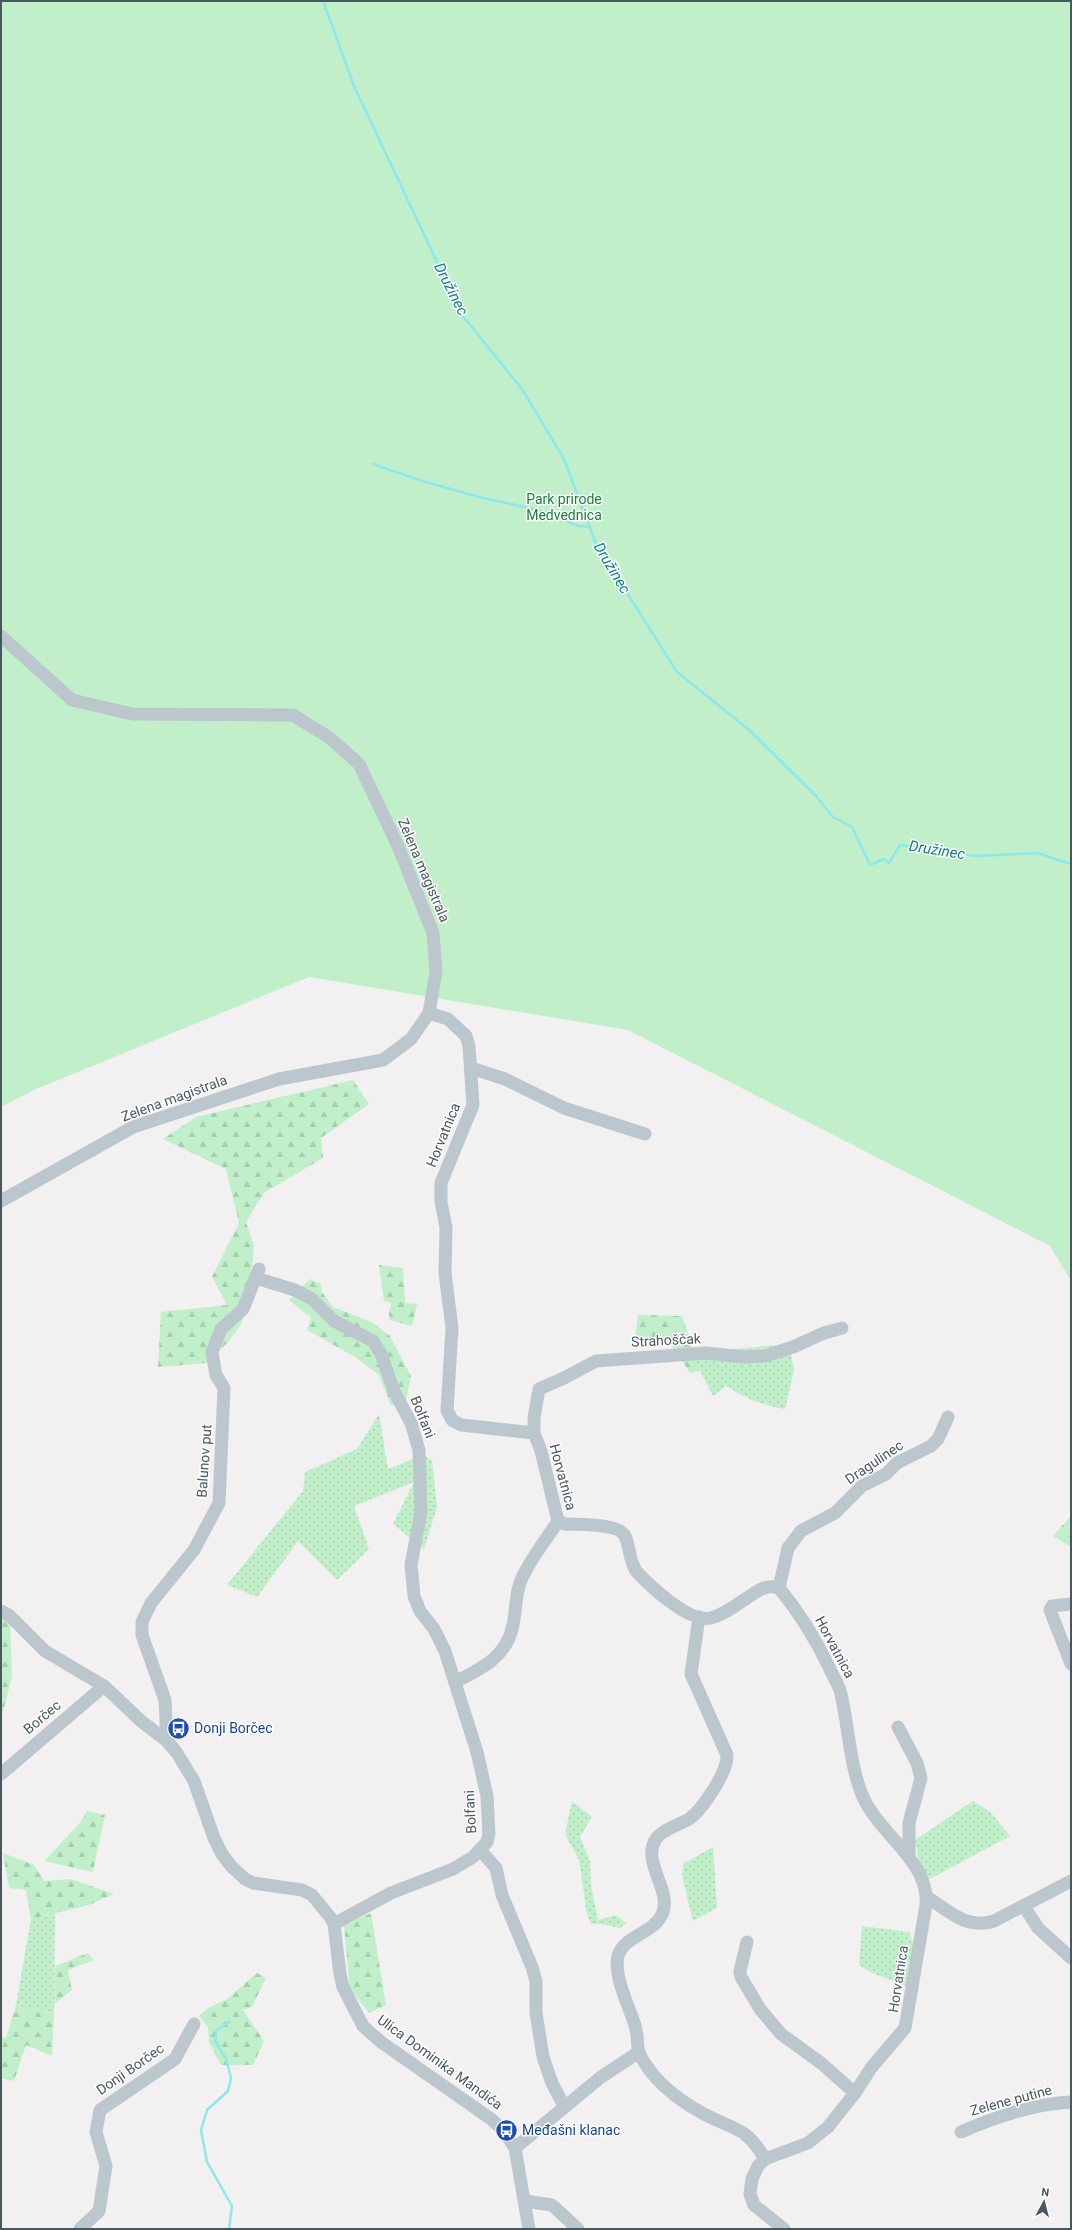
<svg xmlns="http://www.w3.org/2000/svg" width="1072" height="2230" font-family="Roboto,sans-serif">
	<style>
		.grass { fill: url(#grass-dots) }
		.forest { fill: url(#forest-firs) }
		.green { fill: #c0efca }
		.lines { fill: none; stroke-linecap: round; stroke-linejoin: round }
		.stream { stroke: #8de8ec; stroke-width: 2.5 }
		.minor { stroke: #bcc7cd; stroke-width: 13 }
		.labels { text-anchor: middle; stroke-width: 3; stroke-linejoin: round; paint-order: stroke }
		.park-label { font-size: 14px; fill: #18803b; stroke: #fff }
		.street-label { font-size: 14px; fill: #48575e; stroke: #fff }
		.transit-label { font-size: 14px; fill: #164399; stroke: #fff; text-anchor: start }
		.water-label { font-size: 15px; font-style: italic; fill: #0e8085; stroke: #fff }
	</style>
	<defs>
		<pattern id="grass-dots" width="8" height="8" patternUnits="userSpaceOnUse"><rect width="8" height="8" fill="#c0efca"/><path d="M2 2h.1M6 6h.1" fill="none" stroke="#a6cfb0" stroke-width="1.8" stroke-linecap="round"/></pattern>
		<pattern id="forest-firs" width="22" height="20" patternUnits="userSpaceOnUse"><rect width="22" height="20" fill="#c0efca"/><path d="M5 1l3.5 6h-7zM16 11l3.5 6h-7z" fill="#a6cfb0"/></pattern>
	</defs>
	<rect width="100%" height="100%" fill="#f3f0f1"/>
	<!-- grass -->
	<g class="grass">
		<path d="M789 1344 794 1371 785 1409C764 1406 744 1398 726 1386L713 1396 700 1371 694 1353Z"/>
		<path d="M379 1414 388 1469 423 1455 432 1460 437 1507 424 1549 393 1524 414 1482 354 1506 369 1549 337 1580 298 1541 257 1597 227 1585 303 1491 305 1472 357 1449Z"/>
		<path d="M572 1801 592 1817 580 1837 590 1861 591 1886 598 1920 616 1915 626 1923 620 1928 602 1924H591L587 1914 579 1860 565 1834Z"/>
		<path d="M973 1801 991 1813 1010 1836 926 1881 920 1867 915 1840Z"/>
		<path d="M713 1847 717 1908 693 1921 682 1876 683 1864Z"/>
		<path d="M55 1913 54 2013 16 2005 31 1919Z"/>
		<path d="M862 1926 909 1932 915 1947 910 1988 870 1972 859 1965Z"/>
	</g>
	<!-- forest -->
	<g class="forest">
		<path d="M353 1080 369 1104 321 1138 323 1158 264 1193 246 1222 254 1246 251 1277 242 1323 228 1342 207 1363 158 1367 161 1312 227 1305 212 1277 239 1223 226 1169 163 1139 196 1117Z"/>
		<path d="M379 1265 403 1268 405 1303 417 1304 412 1326 389 1320V1311L392 1303 384 1301Z"/>
		<path d="M310 1279 321 1284 322 1292 333 1307 372 1322 390 1336 411 1376 406 1401 391 1406 379 1375 355 1357 307 1330 311 1318 289 1300Z"/>
		<path d="M638 1315 682 1316 700 1371 690 1373 671 1344 634 1343Z"/>
		<path d="M1071 1516V1547L1053 1536Z"/>
		<path d="M1 1616 10 1620 12 1676 1 1720Z"/>
		<path d="M87 1811 105 1815 93 1872 44 1861 79 1824Z"/>
		<path d="M3 1853 34 1865 44 1881 71 1879 114 1894 89 1905 31 1919 26 1890 9 1888Z"/>
		<path d="M371 1913 386 2005 369 2013 350 1989 344 1926Z"/>
		<path d="M88 1953 94 1960 68 1970 72 1990 54 2004 55 1966Z"/>
		<path d="M257 1973 266 1978 252 2007 243 2010 264 2041 253 2065H221L209 2042 208 2027 199 2016 208 2008 226 2000Z"/>
		<path d="M16 2005 54 2013 52 2056 26 2045 14 2081 1 2078V2037L6 2038Z"/>
	</g>
	<!-- green -->
	<path class="green" d="M1 1H1071V1281L1050 1246 628 1030 309 977 34 1090 1 1107Z"/>
	<g class="lines">
		<!-- stream -->
		<g class="stream">
			<path d="M323 1 354 86 462 315 522 389 564 459 596 544 677 672 748 729 816 796 833 817 852 827 870 865 884 859 889 863 900 845 975 856 1037 853 1071 864"/>
			<path d="M373 464 422 481 483 498 534 509 579 526 589 527"/>
			<path d="M229 2022 216 2031 215 2041 226 2059 231 2078 228 2091 207 2110 201 2130 207 2162 232 2206 229 2229"/>
		</g>
		<!-- minor -->
		<g class="minor">
			<path d="M1 636 72 700 132 714 293 715 330 738 359 764 398 846 433 933 436 972 429 1013 411 1039 383 1060 279 1079 133 1127 1 1201"/>
			<path d="M429 1013 448 1019 466 1036 469 1046 473 1105 441 1183V1202L446 1227 445 1273 452 1328 447 1410 452 1420 461 1425 534 1433"/>
			<path d="M471 1068 505 1079 564 1108 645 1134"/>
			<path d="M256 1278 295 1290 312 1299 334 1321 373 1341 381 1354 394 1391 411 1423 419 1450 421 1512 411 1565 414 1596 420 1611 434 1629 445 1651 477 1752 487 1796 489 1834 487 1842 473 1857 453 1869 391 1893 334 1924"/>
			<path d="M779 1588 788 1548 801 1531 835 1513 862 1486 886 1474 897 1463 931 1446 938 1439 948 1417"/>
			<path d="M1071 1604 1052 1606 1050 1610 1071 1664"/>
			<path d="M1 1611 9 1615 45 1651 104 1686 141 1721 167 1741 177 1753 194 1781 214 1838 222 1854 231 1866 245 1879 253 1883 302 1890 312 1895 330 1917 334 1924 340 1974 343 1987 363 2026 381 2042 491 2119 503 2130 515 2148 529 2229"/>
			<path d="M699 1617 691 1674 727 1755C728 1772 702 1810 689 1819 679 1825 663 1829 656 1839 641 1861 671 1889 663 1912 656 1933 624 1935 618 1956 614 1973 625 1998 631 2014 634 2021 636 2028 637 2035 638 2041 637 2047 639 2053 652 2080 678 2100 704 2114 734 2130 746 2126 765 2159"/>
			<path d="M455 1682C481 1669 507 1657 513 1625 516 1612 515 1597 520 1583 527 1563 547 1539 558 1521"/>
			<path d="M898 1727 917 1763 921 1778 909 1823V1857"/>
			<path d="M167 1741 165 1700 142 1635V1622L151 1603 194 1550 219 1503 224 1388 216 1375 212 1352 221 1329 243 1309 259 1269"/>
			<path d="M1 1774 104 1686"/>
			<path d="M480 1850 496 1868 502 1895 532 1967 536 1981V2013L543 2057 552 2083 564 2106"/>
			<path d="M927 1897C949 1911 966 1930 994 1921L1071 1881"/>
			<path d="M1024 1906 1038 1928 1071 1958"/>
			<path d="M747 1942 740 1971 741 1977 760 2009 781 2034 821 2063 855 2093"/>
			<path d="M961 2132C995 2117 1034 2104 1071 2102"/>
			<path d="M515 2148 601 2077 639 2052"/>
			<path d="M525 2201 552 2205 578 2229"/>
			<path d="M80 2229 99 2211 106 2166 96 2132 100 2110 175 2059 194 2024"/>
			<path d="M784 2229 754 2205 750 2194 752 2179 758 2166 765 2159 808 2143 828 2127 855 2093 871 2068 905 2028 926 1905C930 1864 884 1837 866 1803 850 1773 849 1728 841 1694 839 1685 833 1676 829 1667 815 1638 799 1612 779 1588 768 1585 762 1588 753 1594 740 1602 725 1615 710 1618 689 1623 649 1585 636 1571 629 1560 630 1547 625 1536 619 1523 578 1525 565 1524L558 1521 541 1451 534 1433V1418L539 1389 564 1378 596 1361 706 1353 745 1357 765 1356 793 1347 824 1333 842 1328"/>
		</g>
	</g>
	<!-- icons -->
	<defs>
		<symbol id="bus-disc" viewBox="-11 -11 22 22"><circle r="9.5" fill="#1a4fb4" stroke="#fff"/><path d="M-5-6H5V4H4V6H2V4H-2V6H-4V4H-5ZM-3.5-4V0h7V-4ZM-3.5 1.2v1.5H-2V1.2ZM2 1.2v1.5H3.5V1.2Z" fill="#fff"/></symbol>
	</defs>
	<g fill-rule="evenodd">
		<use href="#bus-disc" x="166" y="1716" width="25" height="25"/>
		<use href="#bus-disc" x="494" y="2118" width="25" height="25"/>
	</g>
	<g class="labels">
		<!-- park labels -->
		<g class="park-label">
			<text x="564" y="504">Park prirode<tspan x="564" dy="16">Medvednica</tspan></text>
		</g>
		<!-- street labels -->
		<g class="street-label">
			<text transform="translate(424 870) rotate(67)" y="5">Zelena magistrala</text>
			<text transform="translate(174 1098) rotate(-20)" y="5">Zelena magistrala</text>
			<text transform="translate(443 1135) rotate(-68)" y="5">Horvatnica</text>
			<text transform="translate(666 1340) rotate(-3)" y="5">Strahoščak</text>
			<text transform="translate(423 1417) rotate(68)" y="5">Bolfani</text>
			<text transform="translate(204 1461) rotate(-86)" y="5">Balunov put</text>
			<text transform="translate(874 1462) rotate(-34)" y="5">Dragulinec</text>
			<text transform="translate(563 1477) rotate(75)" y="5">Horvatnica</text>
			<text transform="translate(835 1647) rotate(62)" y="5">Horvatnica</text>
			<text transform="translate(42 1717) rotate(-40)" y="5">Borčec</text>
			<text transform="translate(470 1812) rotate(-93)" y="5">Bolfani</text>
			<text transform="translate(898 1979) rotate(-81)" y="5">Horvatnica</text>
			<text transform="translate(440 2062) rotate(36)" y="5">Ulica Dominika Mandića</text>
			<text transform="translate(130 2069) rotate(-35)" y="5">Donji Borčec</text>
			<text transform="translate(1011 2100) rotate(-15)" y="5">Zelene putine</text>
		</g>
		<!-- transit labels -->
		<g class="transit-label">
			<text x="194" y="1733">Donji Borčec</text>
			<text x="522" y="2135">Međašni klanac</text>
		</g>
		<!-- water labels -->
		<g class="water-label">
			<text transform="translate(451 289) rotate(63)" y="5">Družinec</text>
			<text transform="translate(612 568) rotate(59)" y="5">Družinec</text>
			<text transform="translate(937 850) rotate(9)" y="5">Družinec</text>
		</g>
	</g>
	<!-- border -->
	<rect width="1072" height="2230" fill="none" stroke="#48575e" stroke-width="4"/>
	<!-- north arrow -->
	<g transform="translate(1044 2202) rotate(7)" stroke="#ffffff" stroke-width="3" paint-order="stroke">
	<path d="M0-3L7 15L0 10L-7 15Z" fill="#48575e"/>
	<text y="-6" font-size="11" font-weight="bold" text-anchor="middle" fill="#48575e">N</text>
	</g>
</svg>
